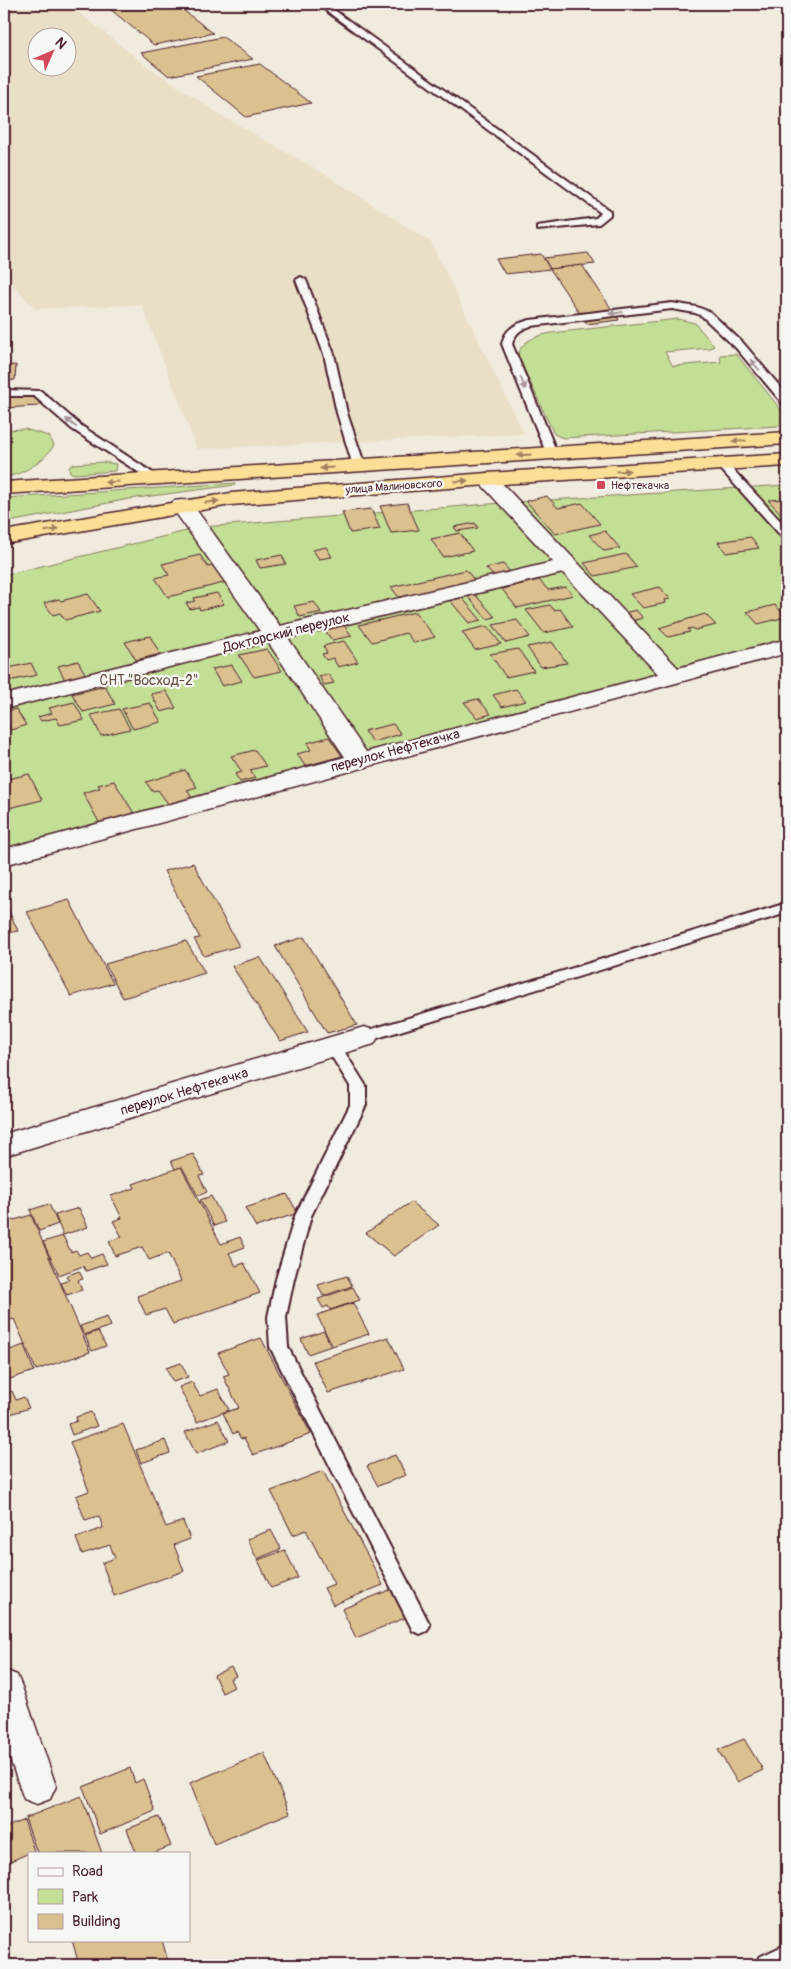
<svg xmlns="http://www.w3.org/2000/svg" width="791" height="1969" font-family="Pangolin,sans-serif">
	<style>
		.built { fill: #eadec7; fill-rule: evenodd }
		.green { fill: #c3de95; stroke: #867e60 }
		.building { fill: #dbc090; stroke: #4a1f2b }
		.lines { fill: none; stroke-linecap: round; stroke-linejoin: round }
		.lane-casing { stroke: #4a1f2b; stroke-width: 4 }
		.street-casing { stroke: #4a1f2b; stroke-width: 3 }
		.highway-casing { stroke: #4a1f2b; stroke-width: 3 }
		.lane { fill: #f6f6f2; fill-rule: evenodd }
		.street { fill: #f6f6f2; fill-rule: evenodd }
		.highway { fill: #fbdf96; fill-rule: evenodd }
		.oneway { fill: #a99598 }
		.oneway2 { fill: #a27f60 }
		.poi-dot { fill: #d1495b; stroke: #f6f6f2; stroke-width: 2 }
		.labels { text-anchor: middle; stroke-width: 4.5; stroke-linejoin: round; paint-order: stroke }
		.far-poi-label { font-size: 11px; fill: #4a1f2b; stroke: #f6f6f2; text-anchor: start }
		.far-street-label { font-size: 11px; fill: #4a1f2b; stroke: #f6f6f2 }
		.street-label { font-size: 14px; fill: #4a1f2b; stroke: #f6f6f2 }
		.park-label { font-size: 14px; fill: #684f46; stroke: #f6f6f2 }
	</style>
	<rect width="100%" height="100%" fill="#f1ebde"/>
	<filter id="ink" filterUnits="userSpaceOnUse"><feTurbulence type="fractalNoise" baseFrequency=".02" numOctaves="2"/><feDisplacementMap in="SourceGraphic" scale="10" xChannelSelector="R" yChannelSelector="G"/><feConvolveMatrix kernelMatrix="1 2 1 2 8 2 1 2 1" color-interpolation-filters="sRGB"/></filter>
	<g filter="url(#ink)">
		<!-- built -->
		<path class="built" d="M4 4H68L143 63 224 117 323 173 431 242 524 434 197 449 142 305 35 309 4 275ZM38 38H68V68H38Z"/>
		<!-- green -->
		<g class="green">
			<path d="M678 319 695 323 714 346 710 348 665 352 673 366 721 362 720 355 736 354 787 417V422L780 426 563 438 554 434 518 356C521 340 537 336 551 333Z"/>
			<path d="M25 429 49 436 54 445C46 460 21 476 4 477V430Z"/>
			<path d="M103 462 116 464 115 471 74 474 70 472 69 467 73 464Z"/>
			<path d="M235 483V485L129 499 4 523V498Z"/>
			<path d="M787 485V650L4 860V575L203 527 501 503Z"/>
		</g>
		<!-- building -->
		<g class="building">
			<path d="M139 4H175L213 33 154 45 110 9Z"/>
			<path d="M223 37 253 59 169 76 141 53Z"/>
			<path d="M260 64 311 103 246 117 196 76Z"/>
			<path d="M588 253 595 264 550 269 544 258Z"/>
			<path d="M541 254 550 269 505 274 496 259Z"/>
			<path d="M582 265 619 320 587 324 550 269Z"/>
			<path d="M16 365 15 380 4 381V366Z"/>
			<path d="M39 396V406L4 408V397Z"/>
			<path d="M547 496 558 508 582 503 600 524 555 534 526 501Z"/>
			<path d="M787 499V520L768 500Z"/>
			<path d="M407 503 419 530 391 533 380 506Z"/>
			<path d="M371 509 380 529 350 533 342 512Z"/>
			<path d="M475 523 478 528 457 531 454 527Z"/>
			<path d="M605 531 620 548 604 551 589 535Z"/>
			<path d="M460 533 473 551 443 557 431 539Z"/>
			<path d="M751 537 759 548 726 553 718 542Z"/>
			<path d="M326 547 332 557 319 559 313 550Z"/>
			<path d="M626 554 637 567 595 576 584 563Z"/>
			<path d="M200 555 208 567 215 565 227 582 168 597 155 578 169 575 162 564Z"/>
			<path d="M282 555 286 564 260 568 256 560Z"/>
			<path d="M503 564 511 573 494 577 486 568Z"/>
			<path d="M466 570 476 582 401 600 391 587Z"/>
			<path d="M539 580 548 590 566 587 573 595 517 608 502 589Z"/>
			<path d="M660 587 670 599 665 600 666 603 643 608 630 594Z"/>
			<path d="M472 591 495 617 487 619 464 592Z"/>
			<path d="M217 593 224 604 200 610 199 607 190 609 186 603 195 601 194 598Z"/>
			<path d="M88 594 100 611 65 620 60 613 53 615 44 603 59 599 61 601Z"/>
			<path d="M459 594 481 620 469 623 447 597Z"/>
			<path d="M314 602 321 612 300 617 294 606Z"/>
			<path d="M550 605 554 610 560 609 573 627 544 633 526 610Z"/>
			<path d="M775 605 786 617 758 624 747 612Z"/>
			<path d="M636 610 643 618 631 621 624 613Z"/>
			<path d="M415 612 435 637 414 643 406 633 372 642 359 625Z"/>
			<path d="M705 614 716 625 695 630 693 628 688 629 690 632 668 637 659 628Z"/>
			<path d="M517 620 530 637 506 643 493 625Z"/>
			<path d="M343 624 352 636 332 640 323 628Z"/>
			<path d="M487 626 501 644 475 650 462 632Z"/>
			<path d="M150 636 160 654 136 660 125 642Z"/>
			<path d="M344 641 358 662 338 667 333 658 326 660 322 654 327 653 323 646Z"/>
			<path d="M552 642 567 663 541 667 527 647Z"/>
			<path d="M267 649 282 671 254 677 239 655Z"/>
			<path d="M518 649 534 671 506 677 490 654Z"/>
			<path d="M78 661 87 677 66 682 58 666Z"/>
			<path d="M31 663 37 675 4 682V669Z"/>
			<path d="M232 665 242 681 222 686 212 669Z"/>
			<path d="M328 674 334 683 324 685 319 676Z"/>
			<path d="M105 686 115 704 83 712 72 694Z"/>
			<path d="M516 689 526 701 502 707 493 695Z"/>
			<path d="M166 691 176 708 161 712 151 694Z"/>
			<path d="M478 699 491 714 477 718 464 702Z"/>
			<path d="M74 702 84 720 60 725 56 718 41 721 38 717 52 713 49 708Z"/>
			<path d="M150 703 161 722 133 729 122 709Z"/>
			<path d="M16 709 26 725 11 730 4 717V712Z"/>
			<path d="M119 709 130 729 101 736 91 715Z"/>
			<path d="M393 724 401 734 373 742 364 731Z"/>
			<path d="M329 737 342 756 305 766 297 754 311 750 307 743Z"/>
			<path d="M255 750 266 766 250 770 255 778 240 782 235 774 242 772 231 756Z"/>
			<path d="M185 770 197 787 187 790 192 798 169 805 158 790 152 791 146 782Z"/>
			<path d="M29 774 42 800 5 809 4 780Z"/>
			<path d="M114 781 135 815 100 824 83 793 100 788 98 785Z"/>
			<path d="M193 863 239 946 204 956 194 939 200 938 164 871Z"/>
			<path d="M69 900 113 983 71 996 27 912Z"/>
			<path d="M8 909 18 931 4 934V910Z"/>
			<path d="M304 937 357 1025 327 1033 275 946Z"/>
			<path d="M186 941 205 973 123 998 105 964Z"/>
			<path d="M260 957 308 1032 280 1041 232 966Z"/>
			<path d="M193 1154 204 1175 199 1176 207 1192 198 1196 182 1167 175 1169 171 1161Z"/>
			<path d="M181 1167 221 1244 240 1237 245 1247 229 1253 236 1266 244 1263 260 1293 173 1324 165 1309 146 1315 137 1296 181 1281 168 1253 149 1260 142 1247 115 1256 109 1241 122 1237 113 1221 122 1218 111 1196 135 1188 133 1184Z"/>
			<path d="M287 1194 298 1213 256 1227 245 1208Z"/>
			<path d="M211 1196 225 1222 214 1226 200 1200Z"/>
			<path d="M411 1202 439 1225 394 1256 366 1233Z"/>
			<path d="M49 1204 58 1224 39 1231 30 1210Z"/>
			<path d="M79 1208 88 1227 63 1235 55 1215Z"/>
			<path d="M31 1215 90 1352 36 1370 14 1319 4 1322V1308L10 1306 4 1292V1223Z"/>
			<path d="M63 1236 71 1252 76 1250 79 1255 87 1252 91 1258 102 1254 107 1264 86 1271 83 1266 59 1275 43 1242Z"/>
			<path d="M79 1271 83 1279 78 1280 82 1290 67 1295 61 1283 69 1280 66 1276Z"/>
			<path d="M347 1276 352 1286 323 1296 318 1285Z"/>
			<path d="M353 1287 360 1300 330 1310 328 1306 323 1308 318 1299Z"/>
			<path d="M353 1303 369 1334 332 1346 317 1315Z"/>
			<path d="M107 1317 111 1326 84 1335 80 1326Z"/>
			<path d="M98 1331 106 1346 92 1351 85 1336Z"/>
			<path d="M324 1331 331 1346 308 1354 301 1339Z"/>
			<path d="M388 1337 404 1369 328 1393 313 1361Z"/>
			<path d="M261 1338 311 1434 253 1455 244 1438 241 1439 237 1432 233 1434 223 1413 239 1408 223 1376 229 1374 218 1353Z"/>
			<path d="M24 1345 34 1371 4 1381V1352Z"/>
			<path d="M181 1363 188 1377 173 1382 166 1368Z"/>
			<path d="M192 1382 200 1396 218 1389 229 1410 197 1422 179 1387Z"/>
			<path d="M12 1391 16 1400 24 1397 29 1408 4 1416V1394Z"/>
			<path d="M91 1412 97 1426 72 1435 68 1424 77 1421 76 1417Z"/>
			<path d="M218 1420 229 1441 196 1454 185 1432Z"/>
			<path d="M123 1424 166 1527 183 1521 190 1539 174 1545 184 1571 114 1596 102 1563 115 1558 110 1545 82 1554 76 1538 103 1528 99 1516 85 1520 76 1496 89 1491 70 1442Z"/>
			<path d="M165 1440 170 1453 141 1463 136 1450Z"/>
			<path d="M395 1455 406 1475 378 1486 367 1466Z"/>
			<path d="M323 1471 383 1585 333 1605 324 1588 334 1584 306 1530 293 1535 271 1491Z"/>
			<path d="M271 1530 281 1549 257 1559 247 1539Z"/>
			<path d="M285 1550 298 1578 271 1588 258 1560Z"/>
			<path d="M392 1589 407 1617 356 1638 342 1609Z"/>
			<path d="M231 1667 236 1676 230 1679 234 1687 222 1693 214 1675Z"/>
			<path d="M744 1739 763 1770 737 1782 718 1750Z"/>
			<path d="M264 1753 290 1813 214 1844 190 1783Z"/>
			<path d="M130 1768 135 1783 143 1779 155 1811 100 1834 83 1787Z"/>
			<path d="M81 1796 102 1853H37L25 1818Z"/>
			<path d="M159 1817 171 1846 153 1853H136L127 1829Z"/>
			<path d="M24 1820 34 1851 4 1864V1828Z"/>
			<path d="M72 1940H162L169 1965H79Z"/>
		</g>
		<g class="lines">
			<defs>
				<g id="lane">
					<path d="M317 4H326L610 211V215L599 224 537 230V226L596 218 601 213Z"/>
					<path d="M301 277 306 280 334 354 347 413 365 466 363 468 359 469 353 466 337 413 324 354 296 280Z"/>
					<path d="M672 303 697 307 710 312 744 344 787 395V405L783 404 736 348 702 316 695 313 672 309 531 326C521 329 515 333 512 344L557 453 555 455H547L502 344C505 329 515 324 530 320Z"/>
					<path d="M4 390 41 391 80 425 162 479 160 481H152L72 429 34 396H4Z"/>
					<path d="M722 461 726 462 787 528V538H783L718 466 716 464 718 462Z"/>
					<path d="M787 903V913L364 1042 359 1041 356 1037 359 1033Z"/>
					<path d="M334 1042 339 1043 366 1086V1105L311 1216 294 1279 286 1317 288 1347 430 1625 427 1631 420 1634 413 1631 270 1347 268 1317 276 1279 295 1216 350 1105V1086L326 1047 329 1043Z"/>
					<path d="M787 1944V1965H756L759 1957Z"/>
				</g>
				<g id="street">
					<path d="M487 473 494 475 678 668 787 639V653L4 865V849L345 757 268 642 4 709V695L260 631 171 506 174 501 182 500 190 501 280 626 553 562 480 483 477 479 480 475ZM563 573 658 674 366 752 288 638Z"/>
					<path d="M364 1027 374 1030 378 1037 374 1044 4 1156V1134Z"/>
					<path d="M4 1670 17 1675 22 1687 56 1786 50 1799 37 1804 24 1799 4 1742Z"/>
				</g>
				<g id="highway">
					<path d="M787 432V444L4 494V482Z"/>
					<path d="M787 454V466L487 485 231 505 4 544V531L231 493 487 473Z"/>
				</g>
			</defs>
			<!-- lane casing -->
			<use href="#lane" class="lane-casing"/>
			<!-- street casing -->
			<use href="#street" class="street-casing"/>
			<!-- highway casing -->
			<use href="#highway" class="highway-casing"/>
			<!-- lane -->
			<use href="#lane" class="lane"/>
			<!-- street -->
			<use href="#street" class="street"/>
			<!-- highway -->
			<use href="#highway" class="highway"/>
		</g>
		<!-- one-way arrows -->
		<defs><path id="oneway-solid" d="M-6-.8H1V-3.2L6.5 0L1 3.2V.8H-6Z" transform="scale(1.25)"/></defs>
		<g class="oneway">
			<use href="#oneway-solid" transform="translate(616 313) rotate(173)"/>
			<use href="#oneway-solid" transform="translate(755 365) rotate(-131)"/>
			<use href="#oneway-solid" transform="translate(523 383) rotate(68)"/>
			<use href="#oneway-solid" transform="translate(71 423) rotate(-142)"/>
		</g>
		<g class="oneway2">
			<use href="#oneway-solid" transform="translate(739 441) rotate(176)"/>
			<use href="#oneway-solid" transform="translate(524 455) rotate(176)"/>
			<use href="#oneway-solid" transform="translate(327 468) rotate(176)"/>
			<use href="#oneway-solid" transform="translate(623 471) rotate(-4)"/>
			<use href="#oneway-solid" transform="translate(461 481) rotate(-4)"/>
			<use href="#oneway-solid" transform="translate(112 482) rotate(176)"/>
			<use href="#oneway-solid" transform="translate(212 502) rotate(-8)"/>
			<use href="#oneway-solid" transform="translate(52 530) rotate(-10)"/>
		</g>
	</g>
	<!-- markers -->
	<rect class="poi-dot" x="596" y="480" width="10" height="10" rx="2.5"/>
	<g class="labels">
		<!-- far-poi labels -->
		<g class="far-poi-label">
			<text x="611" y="489">Нефтекачка</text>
		</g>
		<!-- far-street labels -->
		<g class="far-street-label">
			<text transform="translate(394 486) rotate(-4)" y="4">улица Малиновского</text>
		</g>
		<!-- street labels -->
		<g class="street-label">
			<text transform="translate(286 632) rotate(-14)" y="5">Докторский переулок</text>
			<text transform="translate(395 750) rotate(-15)" y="5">переулок Нефтекачка</text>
			<text transform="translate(184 1091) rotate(-17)" y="5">переулок Нефтекачка</text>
		</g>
		<!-- park labels -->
		<g class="park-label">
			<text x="149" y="685">СНТ "Восход-2"</text>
		</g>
	</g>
	<!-- margin -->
	<rect width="791" height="1969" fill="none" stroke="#f6f6f2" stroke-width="20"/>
	<rect x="10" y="10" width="771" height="1949" fill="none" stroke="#4a1f2b" stroke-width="2" filter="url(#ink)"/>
	<!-- legend -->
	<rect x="28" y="1852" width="162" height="90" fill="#f6f6f2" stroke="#b1a0a2"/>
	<rect x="38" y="1868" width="25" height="8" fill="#f6f6f2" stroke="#b1a0a2"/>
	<text x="72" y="1876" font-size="15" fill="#4a1f2b">Road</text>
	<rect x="38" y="1889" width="25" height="15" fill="#c3de95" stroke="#b1a0a2"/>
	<text x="72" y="1902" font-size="15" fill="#4a1f2b">Park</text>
	<rect x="38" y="1914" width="25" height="15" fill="#dbc090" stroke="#b1a0a2"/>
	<text x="72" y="1926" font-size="15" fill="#4a1f2b">Building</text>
	<!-- north arrow -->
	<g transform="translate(52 52) rotate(45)"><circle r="24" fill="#f6f6f2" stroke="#b1a0a2"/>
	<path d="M0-4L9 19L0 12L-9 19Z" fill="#d1495b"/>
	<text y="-8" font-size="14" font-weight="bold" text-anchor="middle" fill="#4a1f2b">N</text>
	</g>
</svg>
